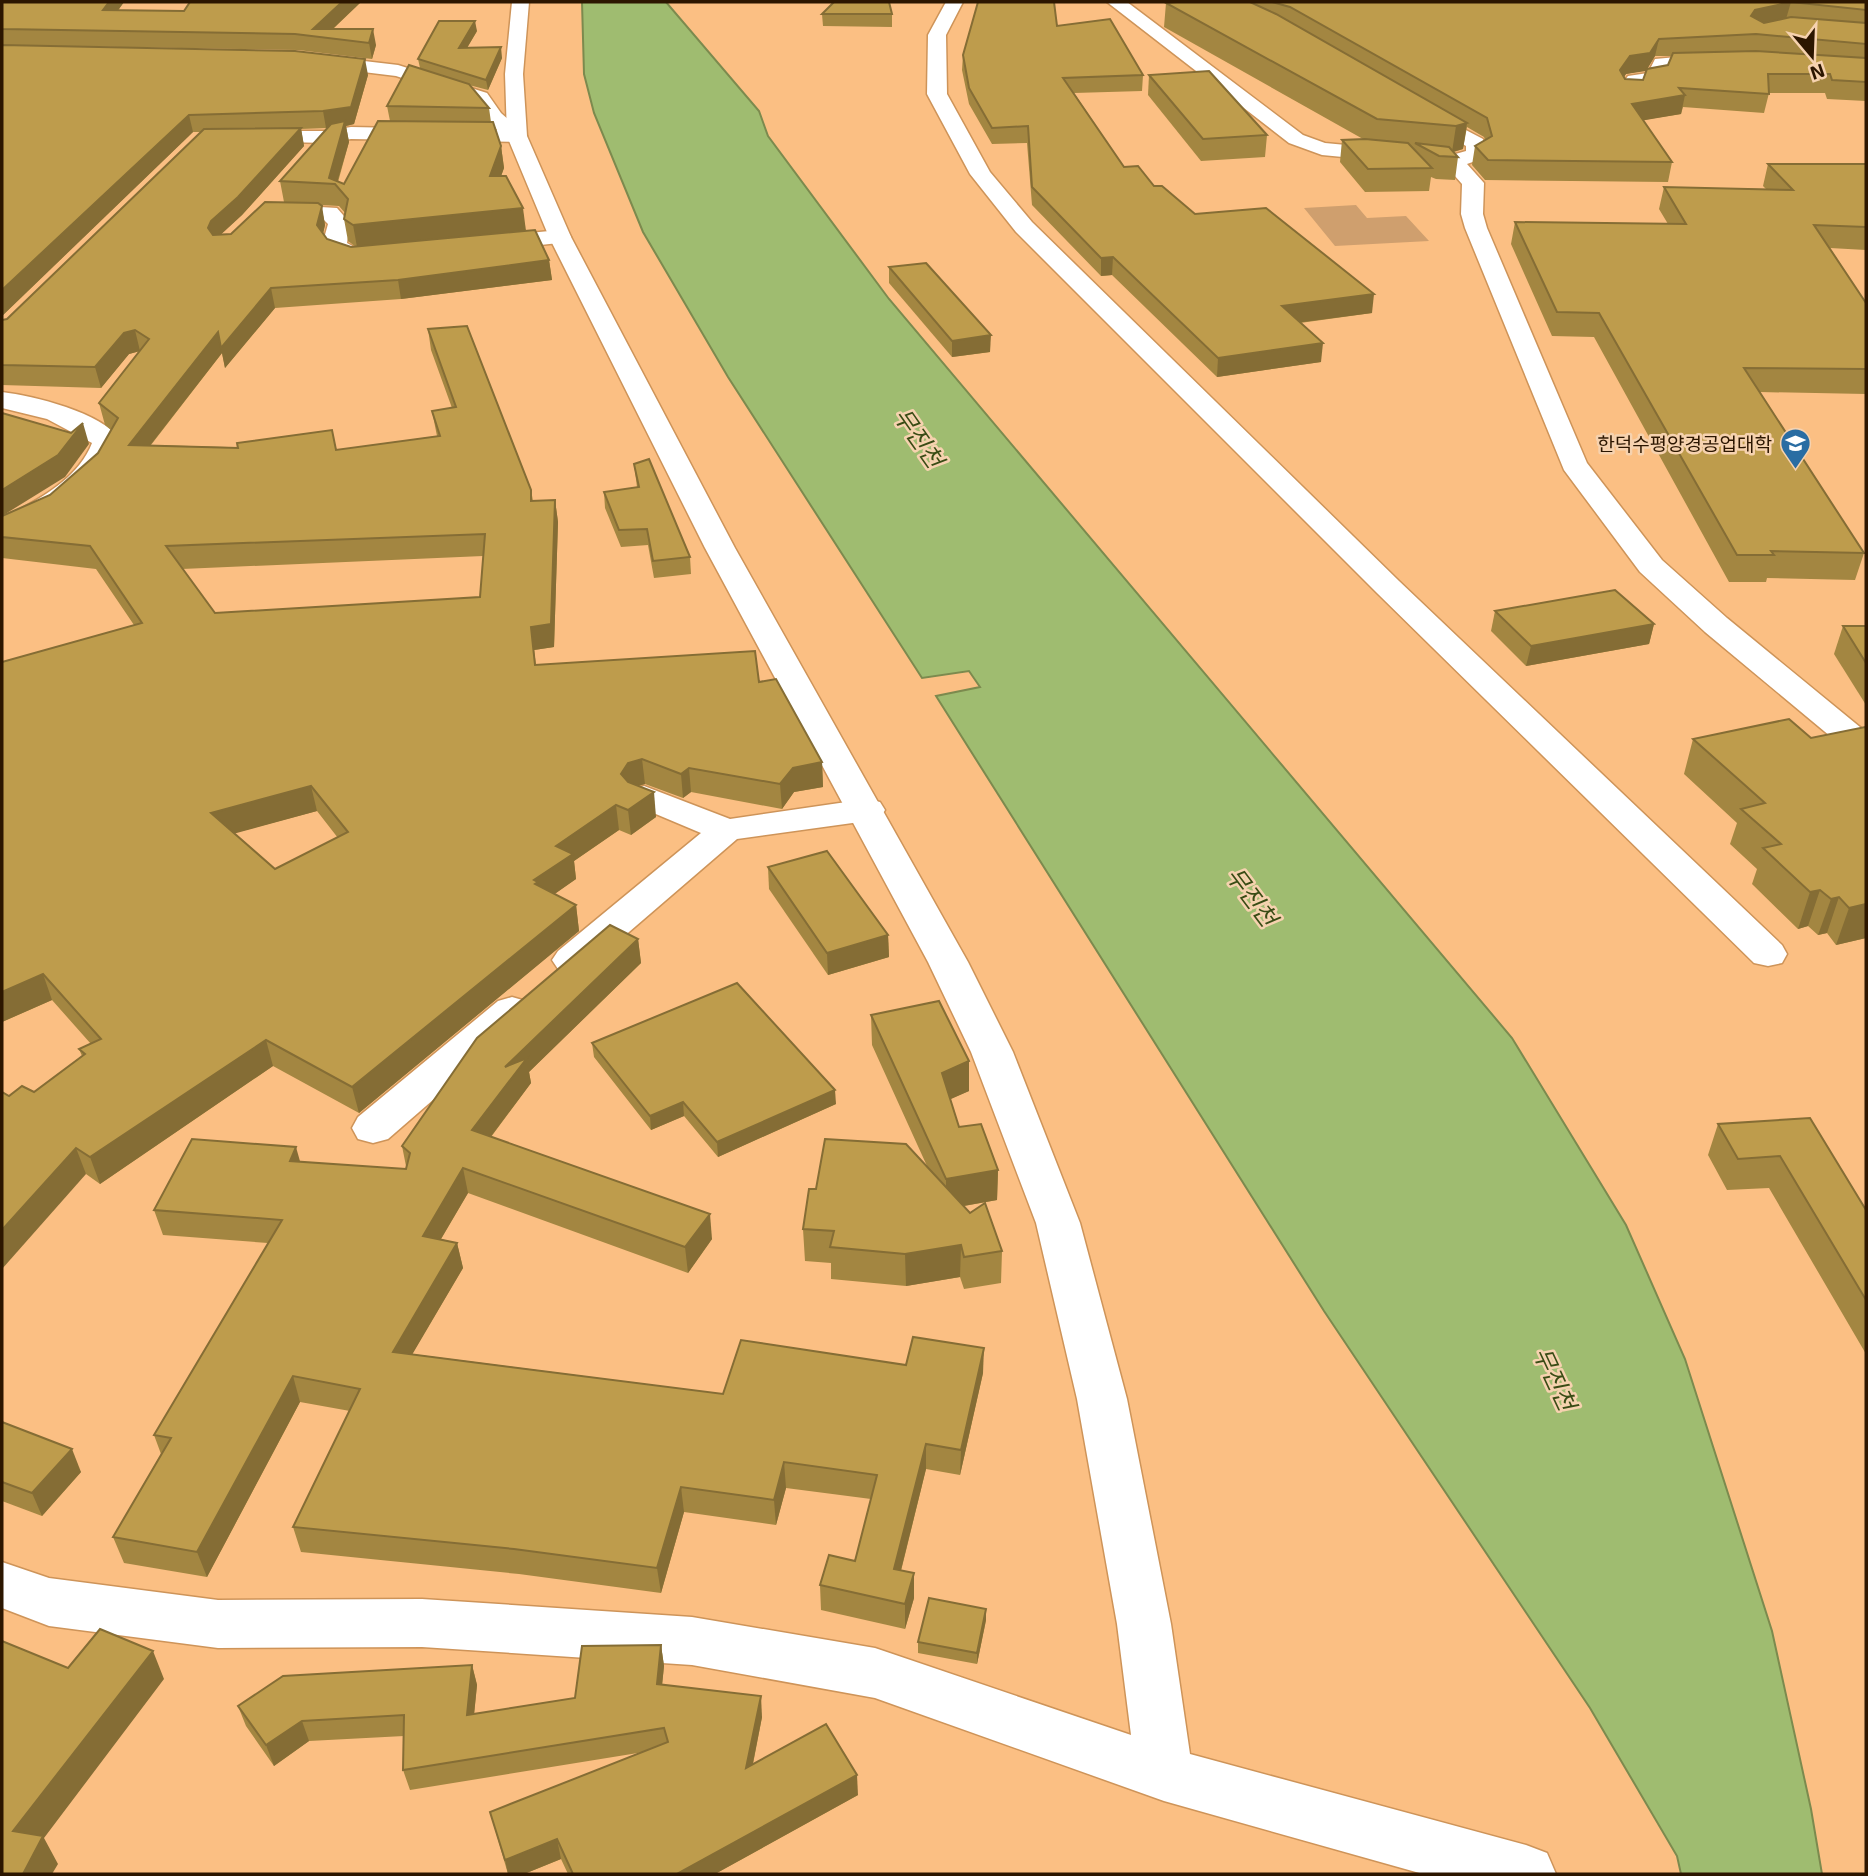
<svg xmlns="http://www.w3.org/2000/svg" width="1868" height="1876" font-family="'Exo 2','Noto Sans KR',sans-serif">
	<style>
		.green { fill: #cf9f6e }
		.water { fill: #9fbc70; stroke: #7c8a4e; stroke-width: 2 }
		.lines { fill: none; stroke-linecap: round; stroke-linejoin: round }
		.street-casing { stroke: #ce9459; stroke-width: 3 }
		.secondary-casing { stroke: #ce9459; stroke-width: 3 }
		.street { fill: #fff; fill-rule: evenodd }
		.secondary { fill: #fff; fill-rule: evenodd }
		.wall { fill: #a38641; fill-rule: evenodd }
		.shaded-wall { fill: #856d35 }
		.building { fill: #be9c4c; stroke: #856d35; stroke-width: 2; fill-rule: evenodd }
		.labels { text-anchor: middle; stroke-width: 5; stroke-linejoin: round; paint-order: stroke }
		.far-poi-label { font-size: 19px; fill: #2c1600; stroke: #f6d2af; text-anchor: end }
		.water-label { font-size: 24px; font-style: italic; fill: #394c15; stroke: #f6d2af }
	</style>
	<rect width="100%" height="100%" fill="#fbbf83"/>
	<!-- green -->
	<path class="green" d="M1356 205 1367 218 1406 216 1429 241 1335 246 1304 208Z"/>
	<!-- water -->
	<path class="water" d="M582 2H666L759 111 768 136 889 299 1512 1038 1626 1225 1685 1359 1772 1631 1811 1809 1822 1874H1681L1677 1856 1590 1708 1324 1311 936 696 980 687 969 671 922 678 728 377 643 232 594 113 584 74Z"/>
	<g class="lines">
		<defs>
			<g id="street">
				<path d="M1107 2H1127L1303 135 1325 143 1452 155 1466 151V146L1417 118 1414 114 1424 108 1483 139 1487 154 1484 158 1467 164 1484 183 1483 214 1487 228 1587 463 1662 560 1727 618 1866 732V759L1854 756 1705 632 1640 572 1564 470 1465 228 1461 214 1462 184 1447 167 1322 155 1289 143Z"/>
				<path d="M1721 53 1730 59 1728 63 1667 68 1664 81 1641 85 1638 96H1624L1619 88 1628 76 1648 73 1655 59Z"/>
				<path d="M313 55 398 65 487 93 501 113 527 136 517 142 351 139 326 143 243 141 240 137 250 131H326L351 127 497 130 473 101 396 76 306 65 304 61Z"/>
				<path d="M270 204 337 208 350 223 347 243 356 248 389 250 392 255C379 275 334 259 323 242L328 224 323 219 262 216 259 211Z"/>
				<path d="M560 230 568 232 571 237 568 242 486 251 475 244 486 237Z"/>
				<path d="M2 392C34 396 101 412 121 440 105 484 47 527 2 539V519C36 501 78 480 92 443L47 419 2 408Z"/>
				<path d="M644 786 730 819 867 799 880 802 885 810 880 818 867 821 737 839 586 969 572 972 558 969 552 960 558 951 701 833 632 804 626 797 632 790Z"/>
				<path d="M512 997 526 1001 532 1010 526 1019 388 1139 373 1143 358 1139 352 1128 358 1117 498 1001Z"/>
			</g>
			<g id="secondary">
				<path d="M512 2H529L523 74 527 136 571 237 735 548 968 962 1013 1052 1080 1223 1127 1399 1171 1624 1190 1754 1526 1845 1547 1853 1556 1874H1423L1164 1801 875 1698 692 1665 422 1647 218 1648 49 1626 2 1608V1562L49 1578 218 1600 422 1599 692 1617 875 1648 1131 1735 1117 1624 1077 1399 1036 1223 971 1052 928 962 705 548 549 237 507 136 505 74Z"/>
				<path d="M946 2H963L946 35 947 94 990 172 1032 222 1399 581 1782 945 1787 954 1782 963 1768 966 1754 963 1377 593 1016 232 970 174 927 94 928 35Z"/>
			</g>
		</defs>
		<!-- street casing -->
		<use href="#street" class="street-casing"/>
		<!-- secondary casing -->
		<use href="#secondary" class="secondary-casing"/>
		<!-- street -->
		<use href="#street" class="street"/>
		<!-- secondary -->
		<use href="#secondary" class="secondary"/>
	</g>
	<!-- wall -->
	<g class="wall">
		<path d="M2 2H124L118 10 184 11 361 2 333 29 376 45 372 59 298 50 2 45Z"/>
		<path d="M1177 2H1866V101L1827 99 1825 93H1769L1764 113 1683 107 1681 114 1643 120 1672 162 1668 182 1485 180 1472 165 1475 146 1485 140 1484 137 1467 127 1463 149 1454 152 1458 157 1455 180 1436 179 1431 177 1429 191 1365 192 1340 162 1342 140 1363 139 1164 27 1166 3ZM1655 56H1672L1668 65 1647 69ZM1646 70 1643 80 1625 79 1624 77 1626 74Z"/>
		<path d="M822 14H892V27L823 26Z"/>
		<path d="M1057 26 1143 75 1142 91 1074 93 1124 167 1195 214 1372 313 1300 323 1321 362 1217 377 1112 275 1101 276 1032 205 1027 143 992 144 969 104 962 70 963 55Z"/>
		<path d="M477 31 467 48 502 58 488 90 469 85 489 108 491 122 501 146 504 168 501 176 526 231 549 260 552 280 401 299 275 308 225 368 222 353 151 445 336 450 437 436 432 411 452 408 431 350 428 329 531 490 533 501 555 500 558 522 554 647 534 650 536 665 759 682 822 762 823 787 794 792 782 809 691 792 683 798 645 784 638 786 656 817 631 835 619 830 574 861 576 879 554 894 576 905 579 931 359 1113 273 1066 100 1184 86 1174 9 1096 34 1092 82 1056 79 1049 91 1044 52 1000 2 1022 134 625 96 569 2 558V516L50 495 98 453 111 430 105 425 99 403 140 351 129 354 101 388 2 385V320L7 319 201 132H193L2 316V45L368 75 354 124 346 126 349 142 338 182 344 184 390 121 387 106 420 68 418 59ZM327 128 280 181 284 202 231 234H221L242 215 304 146 301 129ZM321 205 339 206 345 213 344 219 348 241 356 247H351L327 239 323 233 325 225ZM483 556 480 597 215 613 182 569ZM317 811 338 838 275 869 234 833Z"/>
		<path d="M1149 75 1267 135 1265 157 1201 161 1148 95Z"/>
		<path d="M1768 164H1866V250L1830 248 1866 303V394L1760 392 1864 553 1855 580 1767 578 1766 582H1729L1594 337 1552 336 1511 244 1515 222 1668 224 1659 209 1664 187 1766 189 1763 186Z"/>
		<path d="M889 267 990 352 952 357 889 283Z"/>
		<path d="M634 464 690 557 691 574 654 578 648 545 621 547 605 508 604 492 637 487Z"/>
		<path d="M1495 611 1654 624 1649 644 1526 666 1491 631Z"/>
		<path d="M1843 626H1866V705L1834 654Z"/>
		<path d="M1866 728V938L1836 945 1827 933 1818 935 1808 926 1798 929 1752 884 1757 869 1730 844 1737 823 1684 774 1693 739 1811 738Z"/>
		<path d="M768 867 888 935 889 957 828 975 769 889Z"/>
		<path d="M638 939 641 963 529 1072 531 1083 491 1137 712 1239 688 1273 468 1193 441 1239 457 1243 463 1268 412 1354 723 1394 906 1365 983 1373 960 1475 926 1469 901 1571 914 1573V1598L905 1629 821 1610 820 1585 855 1561 871 1499 786 1488 776 1525 684 1512 661 1593 519 1574 301 1552 293 1527 350 1411 300 1402 207 1577 124 1563 113 1537 161 1454 154 1435 268 1243 163 1235 154 1210 406 1169V1166L402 1146Z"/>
		<path d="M871 1015 969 1061V1091L950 1099 959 1127 998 1170 997 1200 964 1206 1002 1251 1001 1283 964 1289 960 1277 906 1286 831 1279V1263L805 1261 803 1229 927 1166 872 1045Z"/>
		<path d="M592 1043 836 1104 718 1157 684 1116 651 1130 594 1057Z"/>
		<path d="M1810 1118 1866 1210V1354L1769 1188 1727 1190 1708 1155 1718 1124Z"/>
		<path d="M2 1422 81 1472 42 1516 2 1501Z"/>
		<path d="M986 1620 977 1664 918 1653V1642Z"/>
		<path d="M661 1645 664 1666 662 1685 762 1717 753 1764 858 1795 715 1874H568L561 1859 524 1874H508L490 1812 644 1752 410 1790 403 1770 404 1736 309 1741 274 1766 246 1726 238 1706 472 1665 477 1685 474 1714 575 1698Z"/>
	</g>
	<!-- shaded-wall -->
	<g class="shaded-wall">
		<path d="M109 2H124L107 26 103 10Z"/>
		<path d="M342 2H361L323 38 313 29Z"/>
		<path d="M1791 2 1786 19 1751 27V16L1755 10Z"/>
		<path d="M475 21 477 31 461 58 459 48Z"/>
		<path d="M373 29 376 45 372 59 369 43Z"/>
		<path d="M1659 39 1655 56 1646 71 1626 74 1616 88 1620 70 1630 56Z"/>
		<path d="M501 47 502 58 488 90 486 80Z"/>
		<path d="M365 59 368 75 354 124 346 126 349 142 336 186 335 184H330L326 128 323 111Z"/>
		<path d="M1685 95 1681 114 1628 123 1632 104Z"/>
		<path d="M189 115 193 132 2 316V290Z"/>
		<path d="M1467 123 1463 149 1452 152 1456 126Z"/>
		<path d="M301 128 304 146 242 215 215 240 208 228 211 221Z"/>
		<path d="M501 146 504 168 493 198 490 176Z"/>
		<path d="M322 206 325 225 321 243 317 225Z"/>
		<path d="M523 208 526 231 357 247 353 225Z"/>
		<path d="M1113 257 1112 275 1101 276V258Z"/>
		<path d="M549 260 552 280 401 299 398 280Z"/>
		<path d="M271 288 275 308 225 368 222 353 134 466 129 445 218 332Z"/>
		<path d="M1374 294 1372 313 1280 325 1282 306Z"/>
		<path d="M135 330 140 351 129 354 101 388 95 367 124 333Z"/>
		<path d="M991 335 990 352 952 357V341Z"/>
		<path d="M1323 343 1321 362 1217 377 1218 358Z"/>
		<path d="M83 423 89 444 65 477 2 516V490Z"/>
		<path d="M555 500 558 522 554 647 534 650 539 689 531 627Z"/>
		<path d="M1654 624 1649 644 1526 666 1531 646Z"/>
		<path d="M642 759 645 784 631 788 621 774 628 763Z"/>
		<path d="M822 762 823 787 794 792 782 809 780 784 793 768Z"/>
		<path d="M689 768 691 792 683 798 681 774Z"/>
		<path d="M311 786 317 811 218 838 211 813Z"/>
		<path d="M654 792 656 817 631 835 628 810Z"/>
		<path d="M616 805 619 830 574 861 576 879 542 903 534 880 556 846Z"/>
		<path d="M1820 890 1808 926 1798 929 1810 892Z"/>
		<path d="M1839 897 1827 933 1818 935 1831 899Z"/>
		<path d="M1866 904V938L1836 945 1849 908Z"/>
		<path d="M576 905 579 931 359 1113 352 1087Z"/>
		<path d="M888 935 889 957 828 975 827 953Z"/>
		<path d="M638 939 641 963 529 1072 531 1083 477 1155 472 1130 505 1067Z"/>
		<path d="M43 974 52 1000 2 1022V992Z"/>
		<path d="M266 1040 273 1066 100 1184 90 1157Z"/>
		<path d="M969 1061V1091L942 1103V1073Z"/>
		<path d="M835 1090 836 1104 718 1157 717 1142Z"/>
		<path d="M683 1102 684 1116 651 1130 650 1116Z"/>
		<path d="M296 1147 303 1172 290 1161Z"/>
		<path d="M76 1148 86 1174 2 1269V1230Z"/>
		<path d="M463 1168 468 1193 428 1261 423 1236Z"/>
		<path d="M998 1170 997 1200 946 1209V1179Z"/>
		<path d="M710 1214 712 1239 688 1273 685 1247Z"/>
		<path d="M457 1243 463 1268 399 1377 393 1352Z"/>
		<path d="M961 1245 960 1277 906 1286 905 1254Z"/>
		<path d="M984 1348 983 1373 960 1475 961 1450Z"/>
		<path d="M293 1376 300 1402 207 1577 197 1552Z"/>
		<path d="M926 1444V1469L895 1594 894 1569Z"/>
		<path d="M72 1449 81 1472 42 1516 32 1493Z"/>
		<path d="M784 1462 786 1488 776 1525 774 1500Z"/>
		<path d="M681 1487 684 1512 661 1593 657 1568Z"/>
		<path d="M914 1573V1598L905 1629V1604Z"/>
		<path d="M986 1609V1620L977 1664V1653Z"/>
		<path d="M661 1645 664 1666 660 1705 657 1684Z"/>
		<path d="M153 1651 164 1679 44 1838 58 1864 52 1874H23L13 1831Z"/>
		<path d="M472 1665 477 1685 472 1735 467 1715Z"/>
		<path d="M761 1696 762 1717 748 1788 746 1768Z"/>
		<path d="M302 1721 309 1741 274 1766 266 1745Z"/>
		<path d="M857 1775 858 1795 715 1874H677Z"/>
		<path d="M557 1839 561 1859 524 1874H508L505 1860Z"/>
	</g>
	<!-- building -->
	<g class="building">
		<path d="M2 2H109L103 10 184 11 190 2H342L313 29H373L369 43 295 34 2 29Z"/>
		<path d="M834 2H889L892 14H822Z"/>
		<path d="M978 2H1054L1057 26 1110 19 1143 75 1063 78 1124 167 1138 166 1154 186H1162L1195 214 1266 208 1374 294 1282 306 1323 343 1218 358 1113 257 1101 258 1032 187 1028 126 992 128 969 88 963 55Z"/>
		<path d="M1177 2H1250L1276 14 1467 123 1456 126 1377 119 1166 3Z"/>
		<path d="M1272 2H1866V10L1791 2 1755 10 1751 16 1764 23 1791 17 1866 23V44L1756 34 1659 39 1650 53 1630 56 1620 70 1625 79 1643 80 1647 69 1668 65 1673 53 1756 51 1866 58V82L1832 80 1830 74H1768L1769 94 1679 88 1685 95 1632 104 1672 162 1488 160 1475 146 1492 136 1487 118 1290 7Z"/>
		<path d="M439 21H475L459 48 501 47 486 80 418 59Z"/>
		<path d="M2 45 295 51 365 59 351 107 323 111 189 115 2 290Z"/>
		<path d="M409 65 469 84 489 108 387 106Z"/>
		<path d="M1209 71 1267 135 1203 139 1149 75Z"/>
		<path d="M345 121 329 178 344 184 378 121 493 122 501 146 490 176H506L523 208 353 225 344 219 348 199 335 184 280 181 331 124Z"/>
		<path d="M301 128 238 197 211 221 208 228 213 235 231 234 265 202 318 203 322 206 317 225 327 239 351 247 535 230 549 260 398 280 271 288 221 348 218 332 129 445 238 448 237 443 332 430 336 450 440 436 432 411 456 407 428 329 467 326 531 490V501L555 500 551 624 531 627 535 665 755 651 759 682 776 679 822 762 793 768 780 784 689 768 681 774 642 759 628 763 621 774 628 782 654 792 628 810 616 805 556 846 573 854 534 880 538 882 535 884 576 905 352 1087 266 1040 90 1157 76 1148 2 1230V1092L9 1096 22 1086 34 1092 85 1054 79 1049 101 1039 43 974 2 992V662L142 623 90 546 2 537V516L50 495 98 453 118 418 99 403 149 339 135 330 124 333 95 367 2 365V320L7 319 204 129ZM485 534 480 597 215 613 166 546ZM311 786 348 832 275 869 211 813Z"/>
		<path d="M1365 139 1408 143 1432 168 1368 169 1342 140Z"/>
		<path d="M1415 143 1449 147 1458 157 1439 156Z"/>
		<path d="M1768 164H1866V227L1814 225 1866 303V369L1744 368 1864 553 1771 551 1774 555H1737L1599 313 1557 312 1515 222 1686 224 1664 187 1793 190Z"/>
		<path d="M926 263 991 335 952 341 889 267Z"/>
		<path d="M2 413 71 433 83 423 58 455 2 490Z"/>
		<path d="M649 459 690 557 653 561 647 529 619 530 604 492 639 487 634 464Z"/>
		<path d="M1615 590 1654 624 1531 646 1495 611Z"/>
		<path d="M1843 626H1866V663Z"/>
		<path d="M1789 719 1811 738 1865 727 1866 728V904L1849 908 1839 897 1831 899 1820 890 1810 892 1763 848 1781 844 1741 809 1765 803 1693 739Z"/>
		<path d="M827 851 888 935 827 953 768 867Z"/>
		<path d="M610 925 638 939 505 1067 527 1058 472 1130 710 1214 685 1247 463 1168 423 1236 457 1243 393 1352 723 1394 741 1340 906 1365 913 1337 984 1348 961 1450 926 1444 894 1569 914 1573 905 1604 820 1585 829 1555 855 1561 877 1475 784 1462 774 1500 681 1487 657 1568 514 1549 293 1527 360 1389 293 1376 197 1552 113 1537 171 1438 154 1435 282 1220 154 1210 192 1139 296 1147 290 1161 406 1169 410 1153 402 1146 477 1038Z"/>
		<path d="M737 983 835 1090 717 1142 683 1102 650 1116 592 1043Z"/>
		<path d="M939 1001 969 1061 942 1073 959 1127 981 1124 998 1170 946 1179 871 1015Z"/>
		<path d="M1810 1118 1866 1210V1300L1780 1156 1738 1159 1718 1124Z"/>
		<path d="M825 1139 906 1144 970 1213 985 1203 1002 1251 964 1257 961 1245 905 1254 830 1247 834 1231 803 1229 809 1189H816Z"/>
		<path d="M2 1422 72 1449 32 1493 2 1482Z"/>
		<path d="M929 1598 986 1609 977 1653 918 1642Z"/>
		<path d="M100 1629 153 1651 13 1831 43 1836 23 1874H2V1641L68 1668Z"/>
		<path d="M661 1645 657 1684 761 1696 746 1768 826 1724 857 1775 677 1874H573L557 1839 505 1860 490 1812 668 1742 664 1728 403 1770 404 1715 302 1721 266 1745 238 1706 283 1676 472 1665 467 1715 575 1698 582 1646Z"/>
	</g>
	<!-- icons -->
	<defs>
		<symbol id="university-pin" viewBox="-11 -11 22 30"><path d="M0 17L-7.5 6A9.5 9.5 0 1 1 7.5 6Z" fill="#2a6da3" stroke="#f6d2af"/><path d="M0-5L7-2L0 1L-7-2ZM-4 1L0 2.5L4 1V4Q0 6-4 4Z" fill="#fff"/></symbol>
	</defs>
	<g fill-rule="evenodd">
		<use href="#university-pin" x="1778" y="426" width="35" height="47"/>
	</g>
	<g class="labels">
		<!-- far-poi labels -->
		<g class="far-poi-label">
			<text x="1772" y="451">한덕수평양경공업대학</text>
		</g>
		<!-- water labels -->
		<g class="water-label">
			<text transform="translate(918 438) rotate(55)" y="8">무진천</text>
			<text transform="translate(1251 897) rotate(53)" y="8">무진천</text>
			<text transform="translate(1554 1379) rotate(65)" y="8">무진천</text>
		</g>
	</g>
	<!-- border -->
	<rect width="1868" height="1876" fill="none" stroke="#2c1600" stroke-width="7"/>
	<!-- north arrow -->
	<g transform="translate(1812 56) rotate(161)" stroke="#f6d2af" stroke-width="5" paint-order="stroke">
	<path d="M0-5L12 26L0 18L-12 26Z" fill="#2c1600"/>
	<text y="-10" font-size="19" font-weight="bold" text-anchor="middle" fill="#2c1600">N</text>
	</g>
</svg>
